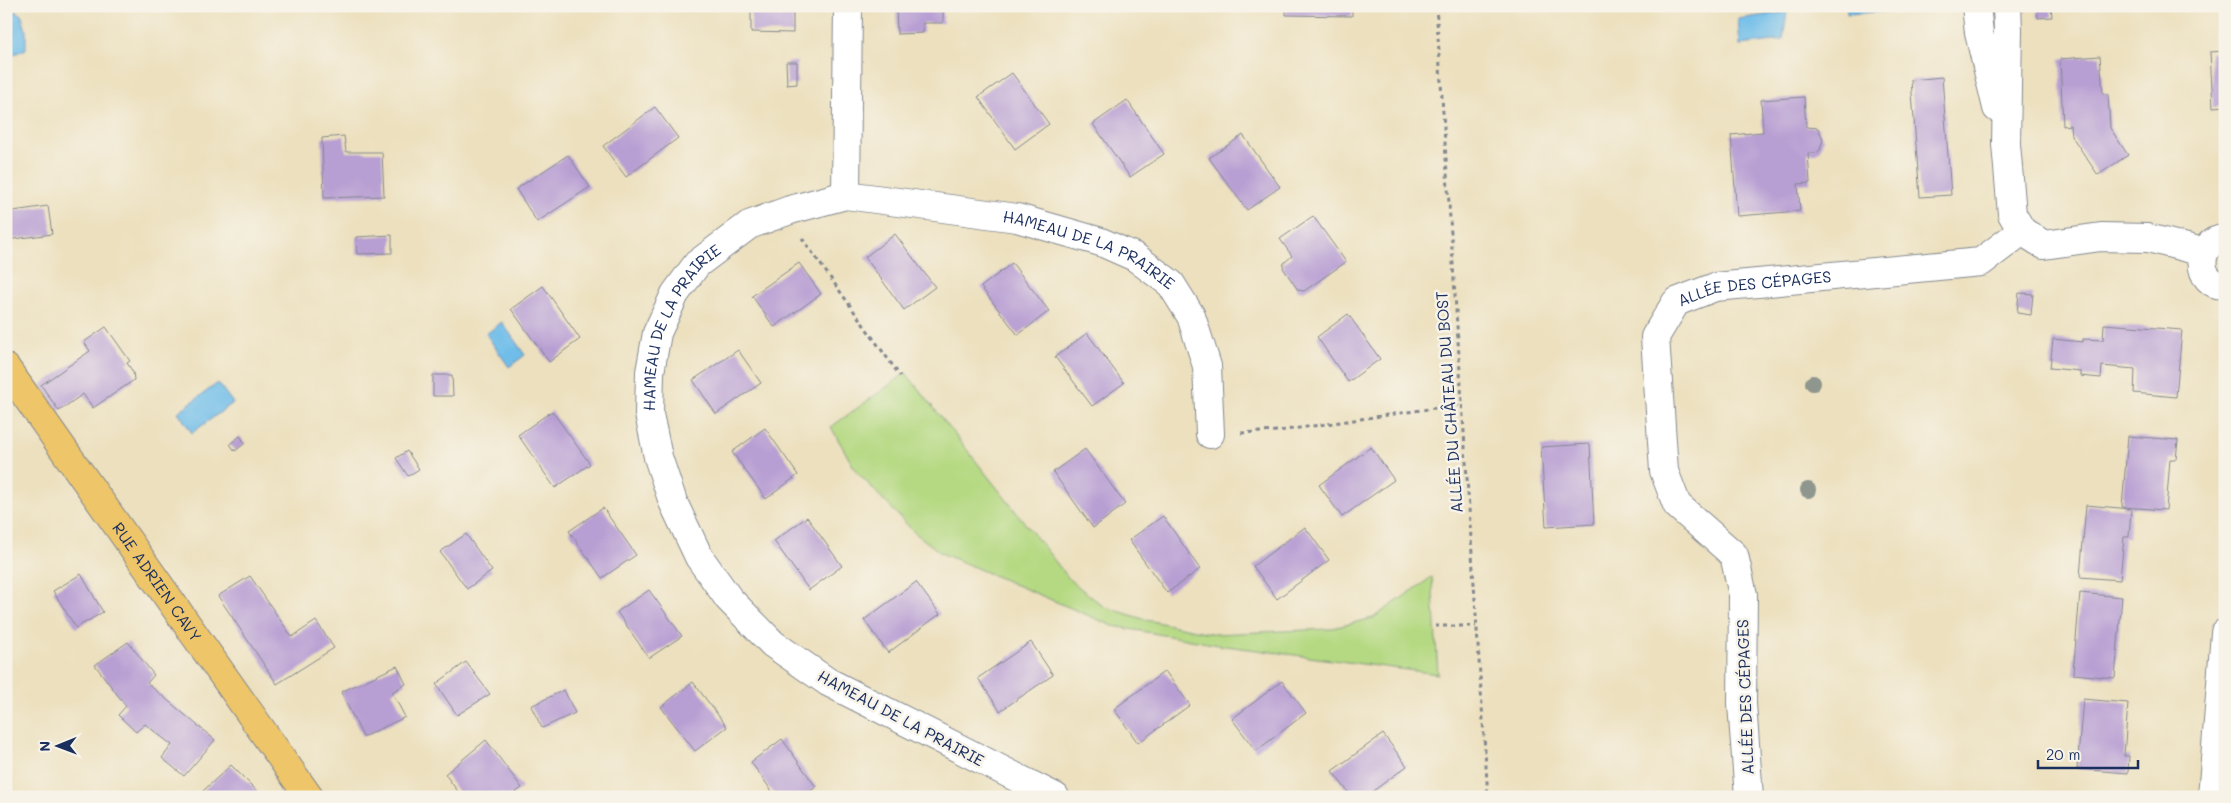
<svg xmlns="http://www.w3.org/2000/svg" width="2231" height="803" font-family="Mali,sans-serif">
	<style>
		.green { fill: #b5d982; stroke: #688470 }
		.water { fill: #6fbde9; stroke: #4576a4 }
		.building { fill: #b79ed3 }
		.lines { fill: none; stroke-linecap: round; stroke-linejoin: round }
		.minor-casing { stroke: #84888e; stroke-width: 30 }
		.major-casing { stroke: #84888e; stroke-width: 30 }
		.path { stroke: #84888e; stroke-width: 3; stroke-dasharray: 4 4; stroke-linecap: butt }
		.minor { stroke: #fff; stroke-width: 28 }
		.major { stroke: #eec569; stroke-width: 28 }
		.tree { fill: #8e968e }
		.labels { text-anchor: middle; stroke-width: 5; stroke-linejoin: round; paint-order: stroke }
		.street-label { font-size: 16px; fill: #1b2f5e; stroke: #f7f3e8 }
	</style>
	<rect width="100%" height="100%" fill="#f7f3e8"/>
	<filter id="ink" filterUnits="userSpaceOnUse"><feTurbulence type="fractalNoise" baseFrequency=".02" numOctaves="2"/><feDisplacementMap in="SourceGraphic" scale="10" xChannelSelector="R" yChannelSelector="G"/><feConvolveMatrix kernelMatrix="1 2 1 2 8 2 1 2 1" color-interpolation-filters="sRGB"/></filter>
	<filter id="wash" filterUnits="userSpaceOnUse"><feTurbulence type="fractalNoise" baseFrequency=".0096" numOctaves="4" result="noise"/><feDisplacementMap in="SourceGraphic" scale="20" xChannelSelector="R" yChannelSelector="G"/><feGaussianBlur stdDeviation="1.12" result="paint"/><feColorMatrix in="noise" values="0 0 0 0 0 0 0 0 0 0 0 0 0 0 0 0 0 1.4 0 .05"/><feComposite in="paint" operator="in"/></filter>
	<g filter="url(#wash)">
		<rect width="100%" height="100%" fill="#ece0be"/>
		<!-- green -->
		<path class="green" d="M906 373 1070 580 1103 606 1146 620 1215 634 1329 629 1373 618 1432 577 1438 674 1219 645 1113 626 941 553 914 532 856 471 831 427Z"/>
		<!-- water -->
		<g class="water">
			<path d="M1847 6H1940V8L1847 14Z"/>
			<path d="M11 10 21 14 26 30V49L14 54 6 51V11Z"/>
			<path d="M1787 12 1783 40 1740 45 1738 19Z"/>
			<path d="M502 322 525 355 509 367 486 334Z"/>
			<path d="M218 383 233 403 192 433 178 412Z"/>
		</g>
		<g id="blocks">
			<!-- building -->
			<g class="building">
				<path d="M751 6H793V33L751 32Z"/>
				<path d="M896 6H943V23H923V33L897 34Z"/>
				<path d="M1286 6H1352V16L1286 15Z"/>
				<path d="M2037 6H2051L2052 17 2038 18Z"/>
				<path d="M2225 51V106L2213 107 2210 52Z"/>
				<path d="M2100 56 2103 94H2108L2110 128 2128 155 2098 175 2071 135 2070 125 2063 126 2060 59Z"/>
				<path d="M786 62H797V84L787 85Z"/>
				<path d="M1012 73 1049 124 1015 149 978 97Z"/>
				<path d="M1942 77 1951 195 1920 197 1911 80Z"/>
				<path d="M1804 97 1806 127 1818 128 1823 139 1820 150 1816 153H1808L1810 183 1798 184 1800 211 1737 216 1731 135 1763 132 1761 100Z"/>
				<path d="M1127 100 1164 154 1130 177 1093 124Z"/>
				<path d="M655 107 678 138 626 177 603 146Z"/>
				<path d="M1243 135 1280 187 1247 210 1209 158Z"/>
				<path d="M344 136 346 152H382L384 196 324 198 322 138Z"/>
				<path d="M568 155 590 187 537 222 516 189Z"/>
				<path d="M48 206 52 234 6 240V212Z"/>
				<path d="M1313 216 1346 262 1304 291 1298 290 1283 268 1284 263 1292 256 1280 239Z"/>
				<path d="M895 234 935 287 904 310 865 257Z"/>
				<path d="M392 235V253L357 254 356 237Z"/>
				<path d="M799 263 821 294 774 327 752 296Z"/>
				<path d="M1012 263 1049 311 1018 335 981 287Z"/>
				<path d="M543 286 580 339 549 362 511 309Z"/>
				<path d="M2019 293 2033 294 2031 315 2017 313Z"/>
				<path d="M1348 314 1380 359 1348 382 1317 337Z"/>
				<path d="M2104 324 2182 330 2176 397 2134 393 2135 369 2102 366 2101 378 2080 376V371L2050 368 2053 339 2083 342V339L2103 340Z"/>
				<path d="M106 327 130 361 127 363 133 372 134 380 93 408 83 394 59 411 41 385 90 351 84 342Z"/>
				<path d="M1087 333 1124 383 1092 406 1055 357Z"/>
				<path d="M738 350 761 383 716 414 693 380Z"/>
				<path d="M433 375H452L453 396H433Z"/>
				<path d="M552 411 590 464 555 488 518 435Z"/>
				<path d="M765 428 798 475 766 499 732 452Z"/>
				<path d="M240 436 245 443 235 451 230 444Z"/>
				<path d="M2128 436 2178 440 2176 459H2170L2166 510 2122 507Z"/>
				<path d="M1590 444 1594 524 1546 527 1541 447Z"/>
				<path d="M1371 447 1394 480 1342 517 1319 485Z"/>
				<path d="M1085 449 1125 504 1093 528 1053 472Z"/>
				<path d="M407 451 419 469 408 476 396 458Z"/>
				<path d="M2086 505 2131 509 2129 537H2124L2120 580 2080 577Z"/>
				<path d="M603 508 636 555 602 578 569 531Z"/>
				<path d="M1163 516 1200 569 1167 593 1129 540Z"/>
				<path d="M807 517 842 566 809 590 774 541Z"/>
				<path d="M1305 527 1329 560 1277 599 1253 566Z"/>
				<path d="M466 534 492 571 467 589 440 552Z"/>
				<path d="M81 574 103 612 76 628 53 591Z"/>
				<path d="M250 576 292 637 316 621 334 648 277 684 218 596Z"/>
				<path d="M916 582 940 614 888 653 864 620Z"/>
				<path d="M649 590 682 636 649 658 617 612Z"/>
				<path d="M2080 593 2122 597 2115 678 2073 674Z"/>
				<path d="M128 642 154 675 147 683 215 740 184 776 162 758 172 745 145 724 136 732 118 715 126 706 95 665Z"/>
				<path d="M1031 642 1053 675 1000 711 978 678Z"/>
				<path d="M466 662 490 694 457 715 436 684Z"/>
				<path d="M397 666 406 684 392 692 405 717 363 737 341 692Z"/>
				<path d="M1165 671 1190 705 1138 743 1114 709Z"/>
				<path d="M1282 681 1306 713 1256 751 1232 719Z"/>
				<path d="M693 682 727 727 695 751 661 707Z"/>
				<path d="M564 690 575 713 542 728 531 706Z"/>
				<path d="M2083 699 2128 703 2124 756H2129L2128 773 2077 769Z"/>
				<path d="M1383 734 1407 766 1365 797H1352L1332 771Z"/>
				<path d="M782 739 816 787 802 797H776L751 762Z"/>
				<path d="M486 740 522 788 509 797H462L445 774Z"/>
				<path d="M231 765 263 797H198L204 790Z"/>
			</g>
		</g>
	</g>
	<g filter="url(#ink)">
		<use href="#blocks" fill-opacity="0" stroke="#84888e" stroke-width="1"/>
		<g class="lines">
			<defs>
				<g id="minor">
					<path d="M1976 6 1979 33 1997 108"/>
					<path d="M2007 6 2008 30 2006 144 2012 214 2022 231 2044 245 2101 237 2148 238 2203 252"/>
					<path d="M846 195 848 6"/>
					<path d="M2225 239C2195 240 2195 286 2225 285"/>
					<path id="s1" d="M1055 797 828 682 773 644 729 599 699 557 673 502 658 457 649 414 650 372 657 333 675 294 697 264 749 225 790 210 846 195 1017 218 1101 242 1135 257 1171 284 1191 316 1207 366 1210 434"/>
					<path id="s2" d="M1749 797 1742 704 1743 595 1734 555 1677 505 1664 471 1655 337 1676 302 1715 287 1981 262 2022 231"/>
					<path d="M2212 797 2225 633"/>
				</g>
				<g id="major">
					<path id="s3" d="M6 368 309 797"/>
				</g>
			</defs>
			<!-- minor casing -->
			<use href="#minor" class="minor-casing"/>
			<!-- major casing -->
			<use href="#major" class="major-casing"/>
			<!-- path -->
			<g class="path">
				<path d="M1436 6 1488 797"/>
				<path d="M802 238 900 376"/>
				<path d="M1241 433 1279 431 1462 404"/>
				<path d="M1435 626H1476"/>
			</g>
			<!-- minor -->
			<use href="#minor" class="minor"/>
			<!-- major -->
			<use href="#major" class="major"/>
		</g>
		<!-- trees -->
		<g class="tree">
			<circle cx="1813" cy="383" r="8"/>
			<circle cx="1808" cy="490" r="8"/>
		</g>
	</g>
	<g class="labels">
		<!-- street labels -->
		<g class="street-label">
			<text dy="6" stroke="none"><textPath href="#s1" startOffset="1168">HAMEAU DE LA PRAIRIE</textPath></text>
			<text dy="6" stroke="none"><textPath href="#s2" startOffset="611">ALLÉE DES CÉPAGES</textPath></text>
			<text dy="6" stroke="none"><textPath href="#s1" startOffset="684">HAMEAU DE LA PRAIRIE</textPath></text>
			<text transform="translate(1449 402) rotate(-94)" y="6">ALLÉE DU CHÂTEAU DU BOST</text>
			<text dy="6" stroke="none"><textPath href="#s3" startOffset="262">RUE ADRIEN CAVY</textPath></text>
			<text transform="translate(1745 697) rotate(-92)" y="6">ALLÉE DES CÉPAGES</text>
			<text transform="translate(901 718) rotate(28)" y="6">HAMEAU DE LA PRAIRIE</text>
		</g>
	</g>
	<!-- margin -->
	<rect width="2231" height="803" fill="none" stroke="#f7f3e8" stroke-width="25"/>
	<!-- north arrow -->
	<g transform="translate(58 746) rotate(269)" stroke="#f7f3e8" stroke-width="4" paint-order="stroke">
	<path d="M0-4L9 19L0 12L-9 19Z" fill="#1b2f5e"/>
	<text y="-8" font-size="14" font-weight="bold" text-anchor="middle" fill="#1b2f5e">N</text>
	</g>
	<!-- scale -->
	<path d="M2038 760v8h100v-8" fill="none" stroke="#1b2f5e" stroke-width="2.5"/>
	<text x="2046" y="760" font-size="15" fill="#1b2f5e" stroke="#f7f3e8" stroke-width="4" paint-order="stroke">20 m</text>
</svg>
